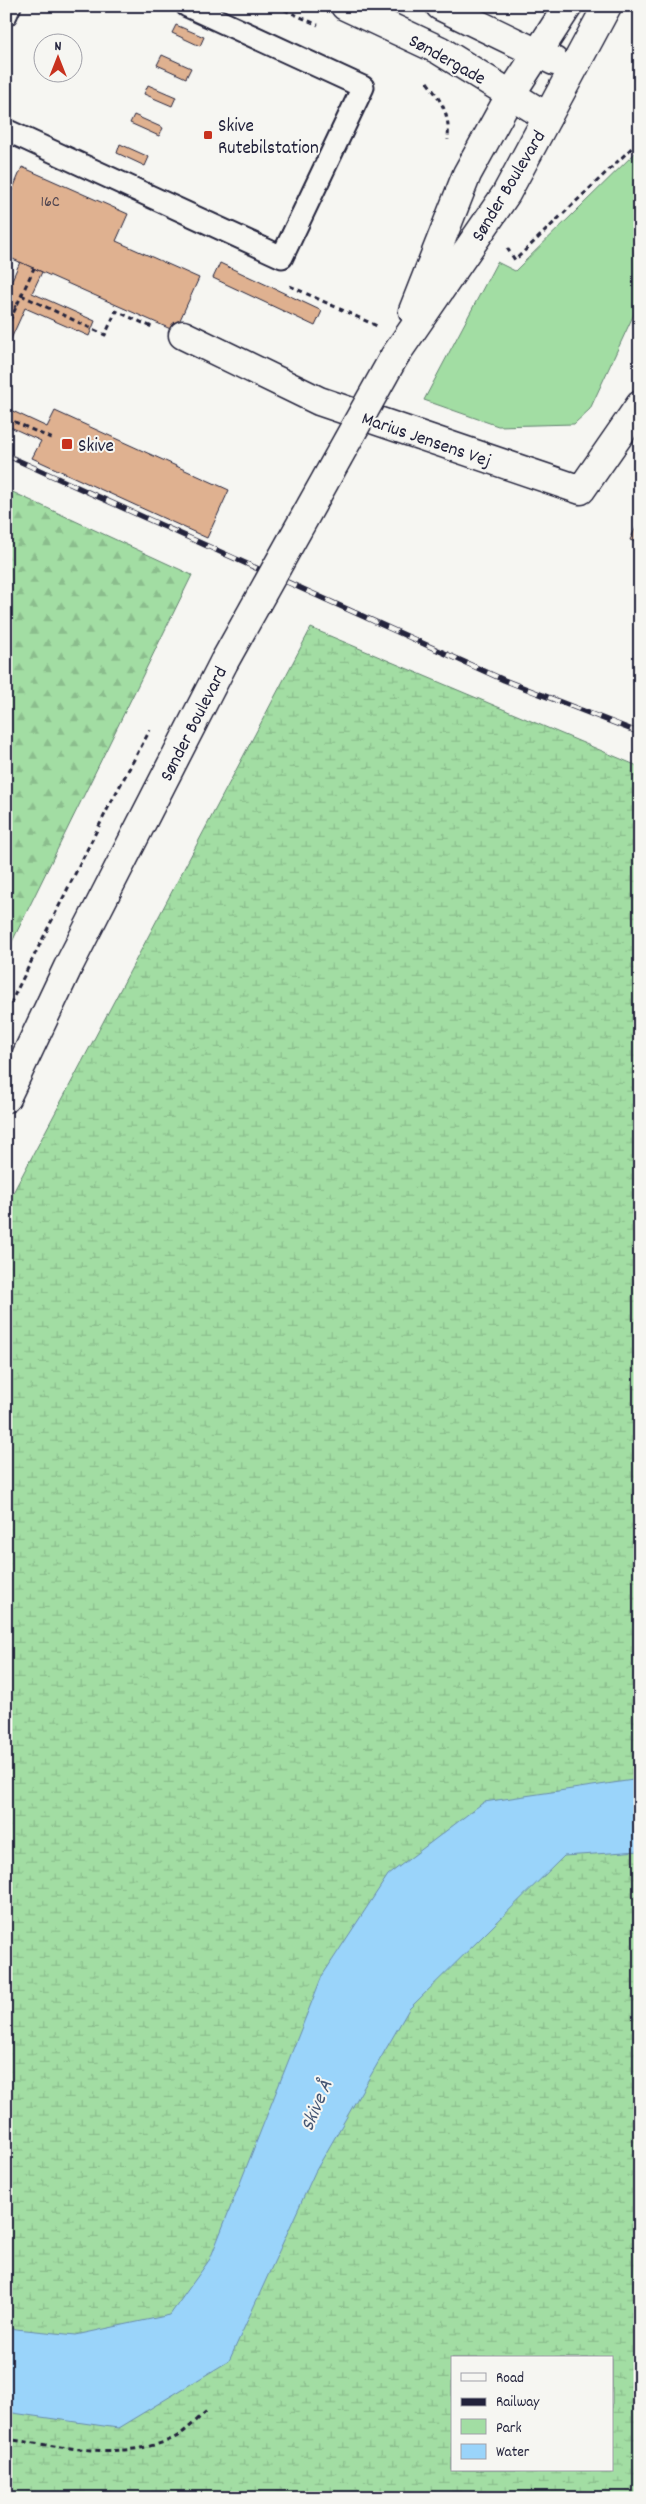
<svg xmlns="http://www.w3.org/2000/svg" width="646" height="2504" font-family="Dekko,sans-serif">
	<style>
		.green { fill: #a2dda3; stroke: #62806f }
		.forest { fill: url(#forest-firs); stroke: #62806f }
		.wetland { fill: url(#wetland-marsh); stroke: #62806f; fill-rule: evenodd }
		.water { fill: #9ad4fa; stroke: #6a8dae }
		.building { fill: #dfb190; stroke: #22223b }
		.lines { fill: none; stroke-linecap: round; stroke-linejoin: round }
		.service-casing { stroke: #22223b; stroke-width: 25 }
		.minor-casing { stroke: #22223b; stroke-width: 31 }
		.tertiary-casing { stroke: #22223b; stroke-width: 31 }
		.path { stroke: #22223b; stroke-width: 3; stroke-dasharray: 5 4; stroke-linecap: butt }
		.service { stroke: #f6f6f2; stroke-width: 21 }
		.minor { stroke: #f6f6f2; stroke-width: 28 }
		.tertiary { stroke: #f6f6f2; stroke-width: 28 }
		.rail-casing { stroke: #22223b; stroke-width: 5.5 }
		.rail { stroke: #f6f6f2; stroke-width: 4; stroke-dasharray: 11; stroke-linecap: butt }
		.tertiary-bridge-casing { stroke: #22223b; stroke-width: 31; stroke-linecap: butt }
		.tertiary-bridge { stroke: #f6f6f2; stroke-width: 28 }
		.poi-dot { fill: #c8321e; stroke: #f6f6f2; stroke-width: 2 }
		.labels { text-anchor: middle; stroke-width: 4; stroke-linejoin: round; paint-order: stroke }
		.number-label { font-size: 16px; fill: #514650 }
		.street-label { font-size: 19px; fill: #22223b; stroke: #f6f6f2 }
		.poi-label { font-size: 19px; fill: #22223b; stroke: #f6f6f2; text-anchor: start }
		.water-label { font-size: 20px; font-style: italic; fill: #465774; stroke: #f6f6f2 }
	</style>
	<defs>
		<pattern id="forest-firs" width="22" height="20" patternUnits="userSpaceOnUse" patternTransform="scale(1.25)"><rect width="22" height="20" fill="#a2dda3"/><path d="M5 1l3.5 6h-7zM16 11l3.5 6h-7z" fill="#8bbd8d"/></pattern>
		<pattern id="wetland-marsh" width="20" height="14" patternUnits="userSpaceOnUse" patternTransform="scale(1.25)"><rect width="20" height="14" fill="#a2dda3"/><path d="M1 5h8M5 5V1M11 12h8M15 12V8" fill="none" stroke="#8bbd8d"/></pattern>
	</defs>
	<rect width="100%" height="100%" fill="#f6f6f2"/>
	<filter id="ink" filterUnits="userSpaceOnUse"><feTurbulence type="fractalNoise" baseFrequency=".02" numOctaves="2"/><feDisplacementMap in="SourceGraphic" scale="10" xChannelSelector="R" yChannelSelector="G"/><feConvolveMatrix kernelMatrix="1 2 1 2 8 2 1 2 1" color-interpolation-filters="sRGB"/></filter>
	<g filter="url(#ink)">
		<!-- green -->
		<path class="green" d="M640 148V301L590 409 574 424 498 426 424 400 497 262 515 271Z"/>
		<!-- forest -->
		<path class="forest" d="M6 489 192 575 6 954Z"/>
		<!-- wetland -->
		<path class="wetland" d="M311 628 640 767V2498H6V1206ZM452 2358H612V2470H452Z"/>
		<!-- water -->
		<path class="water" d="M640 1779V1851L564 1856 409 2009 315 2172 229 2361 118 2428 6 2412V2328L76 2335 170 2315 210 2259 322 1976 388 1875 484 1802Z"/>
		<!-- building -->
		<g class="building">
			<path d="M176 25 204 37 200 46 172 33Z"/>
			<path d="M162 55 191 68 186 78 157 65Z"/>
			<path d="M148 85 176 97 172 106 144 94Z"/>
			<path d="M134 115 163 128 159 136 130 123Z"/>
			<path d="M120 144 149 157 145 166 117 153Z"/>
			<path d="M22 167 128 214 116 241 199 278 175 331 6 256V189L12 191Z"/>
			<path d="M20 262 42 272 32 293 95 321 89 336 25 308 6 350V293Z"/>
			<path d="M220 263 322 311 315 326 213 278Z"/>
			<path d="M6 408 47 427 55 411 229 490 207 538 32 458 41 441 6 425Z"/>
			<path d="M640 519V544L630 540Z"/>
		</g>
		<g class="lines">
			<defs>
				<g id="service">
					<path d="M6 15 10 6"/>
					<path d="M6 130 282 257 363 87 187 6"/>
				</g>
				<path id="minor" d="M183 335 319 401 581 490 640 405"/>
				<g id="tertiary">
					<path d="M345 6 439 50 547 117"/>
					<path d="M440 6 554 61"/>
					<path d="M413 311 467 174 511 94 568 6"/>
					<path d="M394 357 506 194 607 6"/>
					<path d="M6 1098 68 967 224 662"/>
				</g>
			</defs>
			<!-- service casing -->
			<use href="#service" class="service-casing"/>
			<!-- minor casing -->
			<use href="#minor" class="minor-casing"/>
			<!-- tertiary casing -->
			<use href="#tertiary" class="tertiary-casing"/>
			<!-- path -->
			<g class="path">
				<path d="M276 6 318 25"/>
				<path d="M427 82C442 102 450 114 448 140"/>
				<path d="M507 248 515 260 640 140"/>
				<path d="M290 286 377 326"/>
				<path d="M21 295 105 335 116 311 152 327"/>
				<path d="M6 302 16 307"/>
				<path d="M6 329 34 268"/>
				<path d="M6 418 55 440"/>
				<path d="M6 1012 109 806 150 730"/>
				<path d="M6 2439C60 2446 120 2461 172 2439 185 2433 197 2419 208 2410"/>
			</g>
			<!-- service -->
			<use href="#service" class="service"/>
			<!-- minor -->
			<use href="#minor" class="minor"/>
			<!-- tertiary -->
			<use href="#tertiary" class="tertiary"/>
			<defs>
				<path id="rail" d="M6 455 504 680 640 733"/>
			</defs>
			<!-- rail casing -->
			<use href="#rail" class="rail-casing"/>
			<!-- rail -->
			<use href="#rail" class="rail"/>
			<defs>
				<path id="tertiary-bridge" d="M224 662 394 357"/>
			</defs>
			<!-- tertiary-bridge casing -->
			<use href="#tertiary-bridge" class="tertiary-bridge-casing"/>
			<!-- tertiary-bridge -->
			<use href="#tertiary-bridge" class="tertiary-bridge"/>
		</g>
	</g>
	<!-- markers -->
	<g class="poi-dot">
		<rect x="203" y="130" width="10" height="10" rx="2.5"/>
		<rect x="61" y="438" width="12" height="12" rx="2.5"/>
	</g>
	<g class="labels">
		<!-- number labels -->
		<g class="number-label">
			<text x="50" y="206">16C</text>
		</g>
		<!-- street labels -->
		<g class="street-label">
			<text transform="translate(448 58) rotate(29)" y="7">Søndergade</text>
			<text transform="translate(507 185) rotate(-59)" y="7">Sønder Boulevard</text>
			<text transform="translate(427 438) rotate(19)" y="7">Marius Jensens Vej</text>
			<text transform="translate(192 723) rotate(-63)" y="7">Sønder Boulevard</text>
		</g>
		<!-- poi labels -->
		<g class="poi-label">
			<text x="218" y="131">Skive<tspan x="218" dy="22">Rutebilstation</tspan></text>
			<text x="78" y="451">Skive</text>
		</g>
		<!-- water labels -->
		<g class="water-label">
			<text transform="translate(315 2105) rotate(-67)" y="7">Skive Å</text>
		</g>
	</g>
	<!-- margin -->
	<rect width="646" height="2504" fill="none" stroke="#f6f6f2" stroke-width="25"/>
	<rect x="12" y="12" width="621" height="2479" fill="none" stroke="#22223b" stroke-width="2" filter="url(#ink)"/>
	<!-- legend -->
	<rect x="451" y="2356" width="162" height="115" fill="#f6f6f2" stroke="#a1a1a9"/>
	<rect x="461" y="2373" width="25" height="8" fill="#f6f6f2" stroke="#a1a1a9"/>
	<text x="496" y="2382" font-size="15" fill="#22223b">Road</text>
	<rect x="461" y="2398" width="25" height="8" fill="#22223b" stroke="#a1a1a9"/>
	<text x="496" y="2406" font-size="15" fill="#22223b">Railway</text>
	<rect x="461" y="2419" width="25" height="15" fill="#a2dda3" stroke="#a1a1a9"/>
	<text x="496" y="2432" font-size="15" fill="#22223b">Park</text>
	<rect x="461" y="2444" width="25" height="15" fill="#9ad4fa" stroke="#a1a1a9"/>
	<text x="496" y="2456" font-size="15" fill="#22223b">Water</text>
	<!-- north arrow -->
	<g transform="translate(58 58)"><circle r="24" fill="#f6f6f2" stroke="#a1a1a9"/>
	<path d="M0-4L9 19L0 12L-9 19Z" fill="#c8321e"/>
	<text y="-8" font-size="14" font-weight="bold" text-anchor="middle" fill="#22223b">N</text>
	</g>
</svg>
